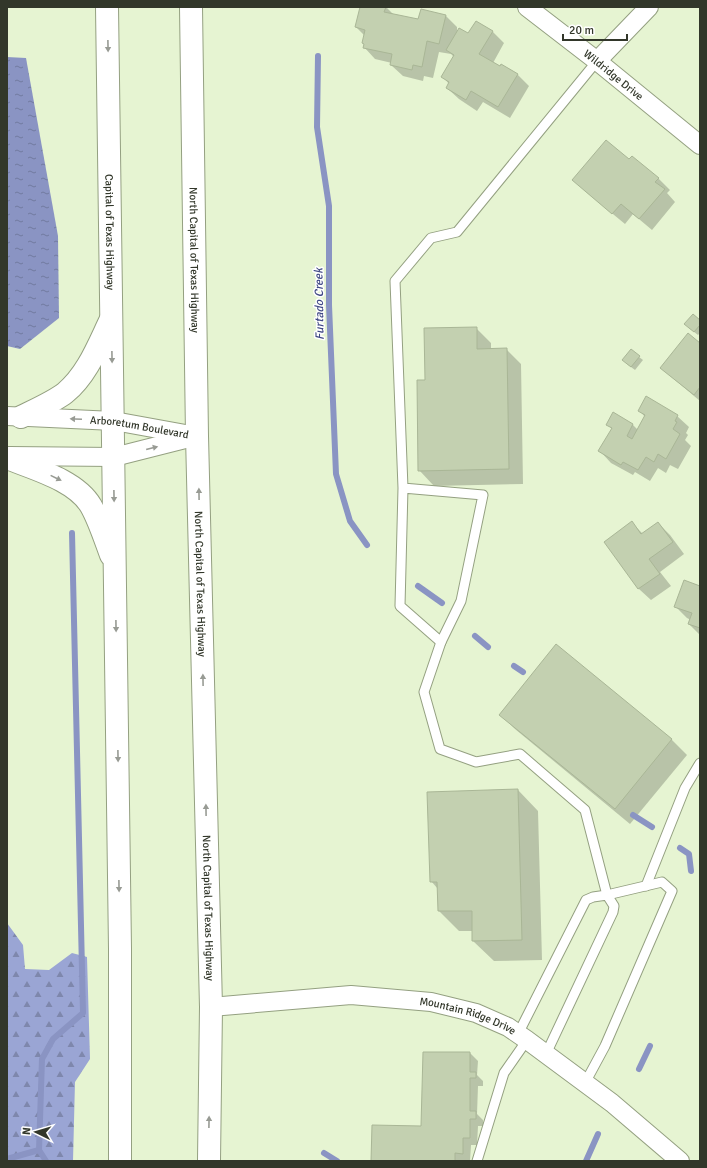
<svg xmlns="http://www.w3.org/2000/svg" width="707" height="1168" font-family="Signika,sans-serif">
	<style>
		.forest { fill: url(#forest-firs) }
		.water { fill: url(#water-ripples) }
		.shadow { fill: #0003 }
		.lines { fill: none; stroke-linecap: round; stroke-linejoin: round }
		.stream { stroke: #8a94c3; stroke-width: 6 }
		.building { fill: #c3d0b0; stroke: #a9b696 }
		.service-casing { stroke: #94a081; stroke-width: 11 }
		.minor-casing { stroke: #94a081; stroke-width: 20 }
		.trunk-casing { stroke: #94a081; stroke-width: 24 }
		.service { stroke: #fff; stroke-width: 9 }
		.minor { stroke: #fff; stroke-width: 18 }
		.trunk { stroke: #fff; stroke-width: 22 }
		.oneway { fill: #989b94 }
		.labels { text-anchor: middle; stroke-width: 3; stroke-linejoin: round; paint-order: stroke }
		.street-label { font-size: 11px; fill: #32372a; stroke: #fff }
		.water-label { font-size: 12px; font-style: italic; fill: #404985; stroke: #fff }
	</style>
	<defs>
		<pattern id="forest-firs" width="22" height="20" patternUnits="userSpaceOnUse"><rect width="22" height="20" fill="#9aa5d4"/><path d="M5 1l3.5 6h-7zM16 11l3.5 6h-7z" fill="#7e87ac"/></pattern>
		<pattern id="water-ripples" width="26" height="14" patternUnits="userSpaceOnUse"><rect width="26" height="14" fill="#8a94c3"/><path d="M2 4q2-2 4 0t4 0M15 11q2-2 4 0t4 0" fill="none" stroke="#717a9f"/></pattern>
	</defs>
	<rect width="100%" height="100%" fill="#e6f4d2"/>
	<!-- forest -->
	<path class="forest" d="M7 923 23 945 25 969 49 970 72 953 87 957 90 1059 75 1082 73 1161H7Z"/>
	<!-- water -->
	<path class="water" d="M7 57 26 58 58 236 59 318 20 349 7 346Z"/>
	<!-- shadow -->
	<g class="shadow">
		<path d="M361 7H386L394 15 419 21 446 16 457 27V33L469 35 476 22 493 32 504 43 493 63 517 74 529 86 510 118 483 102 477 111 459 99 447 88 449 84 443 77 454 57 451 54 439 52 433 78 424 76 423 81 403 76 391 65 392 63 375 59 364 47 365 45 363 43 365 36 356 27Z"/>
		<path d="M629 161 658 178 670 190 667 193 675 202 652 230 633 214 625 224 585 191 574 180Z"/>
		<path d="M700 321V333L698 335 689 328Z"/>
		<path d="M476 328 491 343V350L506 349 521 364 523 484 434 486 419 470 426 381Z"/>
		<path d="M700 344V401L661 368Z"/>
		<path d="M639 357 643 360 635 370 627 364Z"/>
		<path d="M639 410 677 416 689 427 686 433 688 435 685 440 691 446 678 469 670 465 666 473 658 468 650 481 635 472 633 475 611 463 600 451 612 429 607 424 614 414 633 425 638 430 645 417Z"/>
		<path d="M632 523 643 534 658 523 670 535 684 554 660 572 671 586 651 600 639 589 606 542Z"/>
		<path d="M700 587V635L689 624 691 620 687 618 675 606Z"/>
		<path d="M556 646 672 740 687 755 630 824 515 729 500 714Z"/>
		<path d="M518 790 538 811 542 960 494 961 473 941V931H459L439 911 438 889 431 881Z"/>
		<path d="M470 1053 478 1061 477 1075 483 1081V1086H478L477 1114 483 1120V1126H478L477 1145H471L470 1161H372L422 1127Z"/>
	</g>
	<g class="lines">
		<!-- stream -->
		<g class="stream">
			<path d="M318 56 317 127 329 206V305L336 474 350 521 367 545"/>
			<path d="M418 586 442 603"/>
			<path d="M475 636 488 647"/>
			<path d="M514 666 523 672"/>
			<path d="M633 815 652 827"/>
			<path d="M680 848 689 854 691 871"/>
			<path d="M639 1069 650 1046"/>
			<path d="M39 1150 46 1161"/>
			<path d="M324 1153 337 1161"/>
			<path d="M7 1159 39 1150 42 1059 53 1039 83 1013 72 533"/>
			<path d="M586 1161 598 1134"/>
		</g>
	</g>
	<!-- building -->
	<g class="building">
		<path d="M360 7H386L384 12 418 19 421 9 446 15 439 44 427 41 422 67 413 65 412 70 390 65 392 54 363 48 364 44 362 43 365 30 355 27Z"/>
		<path d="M476 21 493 31 479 54 500 66 501 64 518 74 498 107 471 91 466 100 446 88 449 82 441 77 454 55 446 50 459 28 468 33Z"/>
		<path d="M606 140 629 159 632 156 659 178 655 182 665 189 639 219 621 204 612 214 572 180Z"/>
		<path d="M693 314 700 320V325L694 332 684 324Z"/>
		<path d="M477 327V349L507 348 509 469 418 471 417 380H425L424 328Z"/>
		<path d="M688 333 700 343V387L694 395 660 368Z"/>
		<path d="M631 349 640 356 631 367 622 360Z"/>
		<path d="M646 396 678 415 675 421 677 422 673 429 680 434 666 459 658 454 654 462 646 457 638 470 623 462 621 465 598 451 612 428 606 425 613 412 633 424 627 436 632 439 645 415 638 411Z"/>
		<path d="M632 521 641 534 658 522 673 542 649 559 660 574 638 589 604 542Z"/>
		<path d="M684 580 700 586V628L688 624 692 613 674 607Z"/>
		<path d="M556 644 672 739 615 809 499 715Z"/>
		<path d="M518 789 522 940 472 941V911H438L437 882H430L427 792Z"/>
		<path d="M423 1052H470V1072H476V1078H470V1111H476V1119H470V1138H463V1154L455 1153V1161H371L372 1125 421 1126Z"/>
	</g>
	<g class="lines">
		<defs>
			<g id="service">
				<path d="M403 488 400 606 441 642 461 601 483 495 403 488 395 281 431 238 457 232 597 61"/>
				<path d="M441 642 424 692 440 749 476 762 520 754 585 810 607 895 662 882 672 891 605 1046 585 1083"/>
				<path d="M646 886 685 788 700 763"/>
				<path d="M518 1034 586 900 593 897 607 895 614 906 613 912 546 1054"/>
				<path d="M477 1161 504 1073 527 1040"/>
			</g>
			<g id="minor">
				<path id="s1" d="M527 7 597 61 700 145"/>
				<path d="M597 61 649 7"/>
				<path id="s2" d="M7 416 114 421 191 435"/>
				<path d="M9 456 114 457 197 436"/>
				<path id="s3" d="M211 1007 351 995 431 1002 476 1013 508 1027 527 1040 612 1103 680 1161"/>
			</g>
			<g id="trunk">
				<path id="s4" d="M107 7 120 949V1161"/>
				<path id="s5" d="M191 7 197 436 211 1007 209 1161"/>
				<path d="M21 417C33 411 55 401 65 393 87 375 98 346 110 321"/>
				<path d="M7 458C34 469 76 480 91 506 99 520 105 539 111 555"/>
			</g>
		</defs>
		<!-- service casing -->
		<use href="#service" class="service-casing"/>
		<!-- minor casing -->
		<use href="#minor" class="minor-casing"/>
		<!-- trunk casing -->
		<use href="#trunk" class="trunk-casing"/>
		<!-- service -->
		<use href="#service" class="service"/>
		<!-- minor -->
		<use href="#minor" class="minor"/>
		<!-- trunk -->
		<use href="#trunk" class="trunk"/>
	</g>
	<!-- one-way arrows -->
	<defs><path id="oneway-solid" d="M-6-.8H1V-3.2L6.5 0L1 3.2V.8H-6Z"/></defs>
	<g class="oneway">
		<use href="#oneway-solid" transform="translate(108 46) rotate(89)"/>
		<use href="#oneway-solid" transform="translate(112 357) rotate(89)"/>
		<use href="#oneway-solid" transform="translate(76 419) rotate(-177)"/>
		<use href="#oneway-solid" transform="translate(152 448) rotate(-14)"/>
		<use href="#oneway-solid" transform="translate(56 478) rotate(26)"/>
		<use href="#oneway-solid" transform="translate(199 494) rotate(-91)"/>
		<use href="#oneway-solid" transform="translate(114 496) rotate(89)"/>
		<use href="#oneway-solid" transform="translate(116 626) rotate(89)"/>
		<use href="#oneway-solid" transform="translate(203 680) rotate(-91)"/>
		<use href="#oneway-solid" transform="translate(118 756) rotate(89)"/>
		<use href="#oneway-solid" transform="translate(206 810) rotate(-91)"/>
		<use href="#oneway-solid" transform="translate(119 886) rotate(89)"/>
		<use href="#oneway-solid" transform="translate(209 1122) rotate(-89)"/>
	</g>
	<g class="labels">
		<!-- street labels -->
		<g class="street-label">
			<text dy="4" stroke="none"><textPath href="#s1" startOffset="110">Wildridge Drive</textPath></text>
			<text dy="4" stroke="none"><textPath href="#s4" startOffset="225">Capital of Texas Highway</textPath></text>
			<text dy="4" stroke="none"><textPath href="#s5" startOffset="253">North Capital of Texas Highway</textPath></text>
			<text dy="4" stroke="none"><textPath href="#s2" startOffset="133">Arboretum Boulevard</textPath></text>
			<text dy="4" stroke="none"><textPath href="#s5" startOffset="577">North Capital of Texas Highway</textPath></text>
			<text dy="4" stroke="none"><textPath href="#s5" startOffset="901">North Capital of Texas Highway</textPath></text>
			<text dy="4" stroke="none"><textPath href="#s3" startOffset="260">Mountain Ridge Drive</textPath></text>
		</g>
		<!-- water labels -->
		<g class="water-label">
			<text transform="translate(319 304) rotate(-91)" y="4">Furtado Creek</text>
		</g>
	</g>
	<!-- border -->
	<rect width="707" height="1168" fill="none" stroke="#32372a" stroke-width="16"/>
	<!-- north arrow -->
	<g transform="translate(36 1132) rotate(275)" stroke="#ffffff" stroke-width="3" paint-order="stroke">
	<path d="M0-3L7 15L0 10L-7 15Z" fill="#32372a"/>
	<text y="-6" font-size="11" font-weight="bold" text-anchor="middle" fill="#32372a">N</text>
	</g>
	<!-- scale -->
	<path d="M563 34v6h64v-6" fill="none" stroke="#32372a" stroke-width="2"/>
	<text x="569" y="34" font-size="12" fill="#32372a" stroke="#ffffff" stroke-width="3" paint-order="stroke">20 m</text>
</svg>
